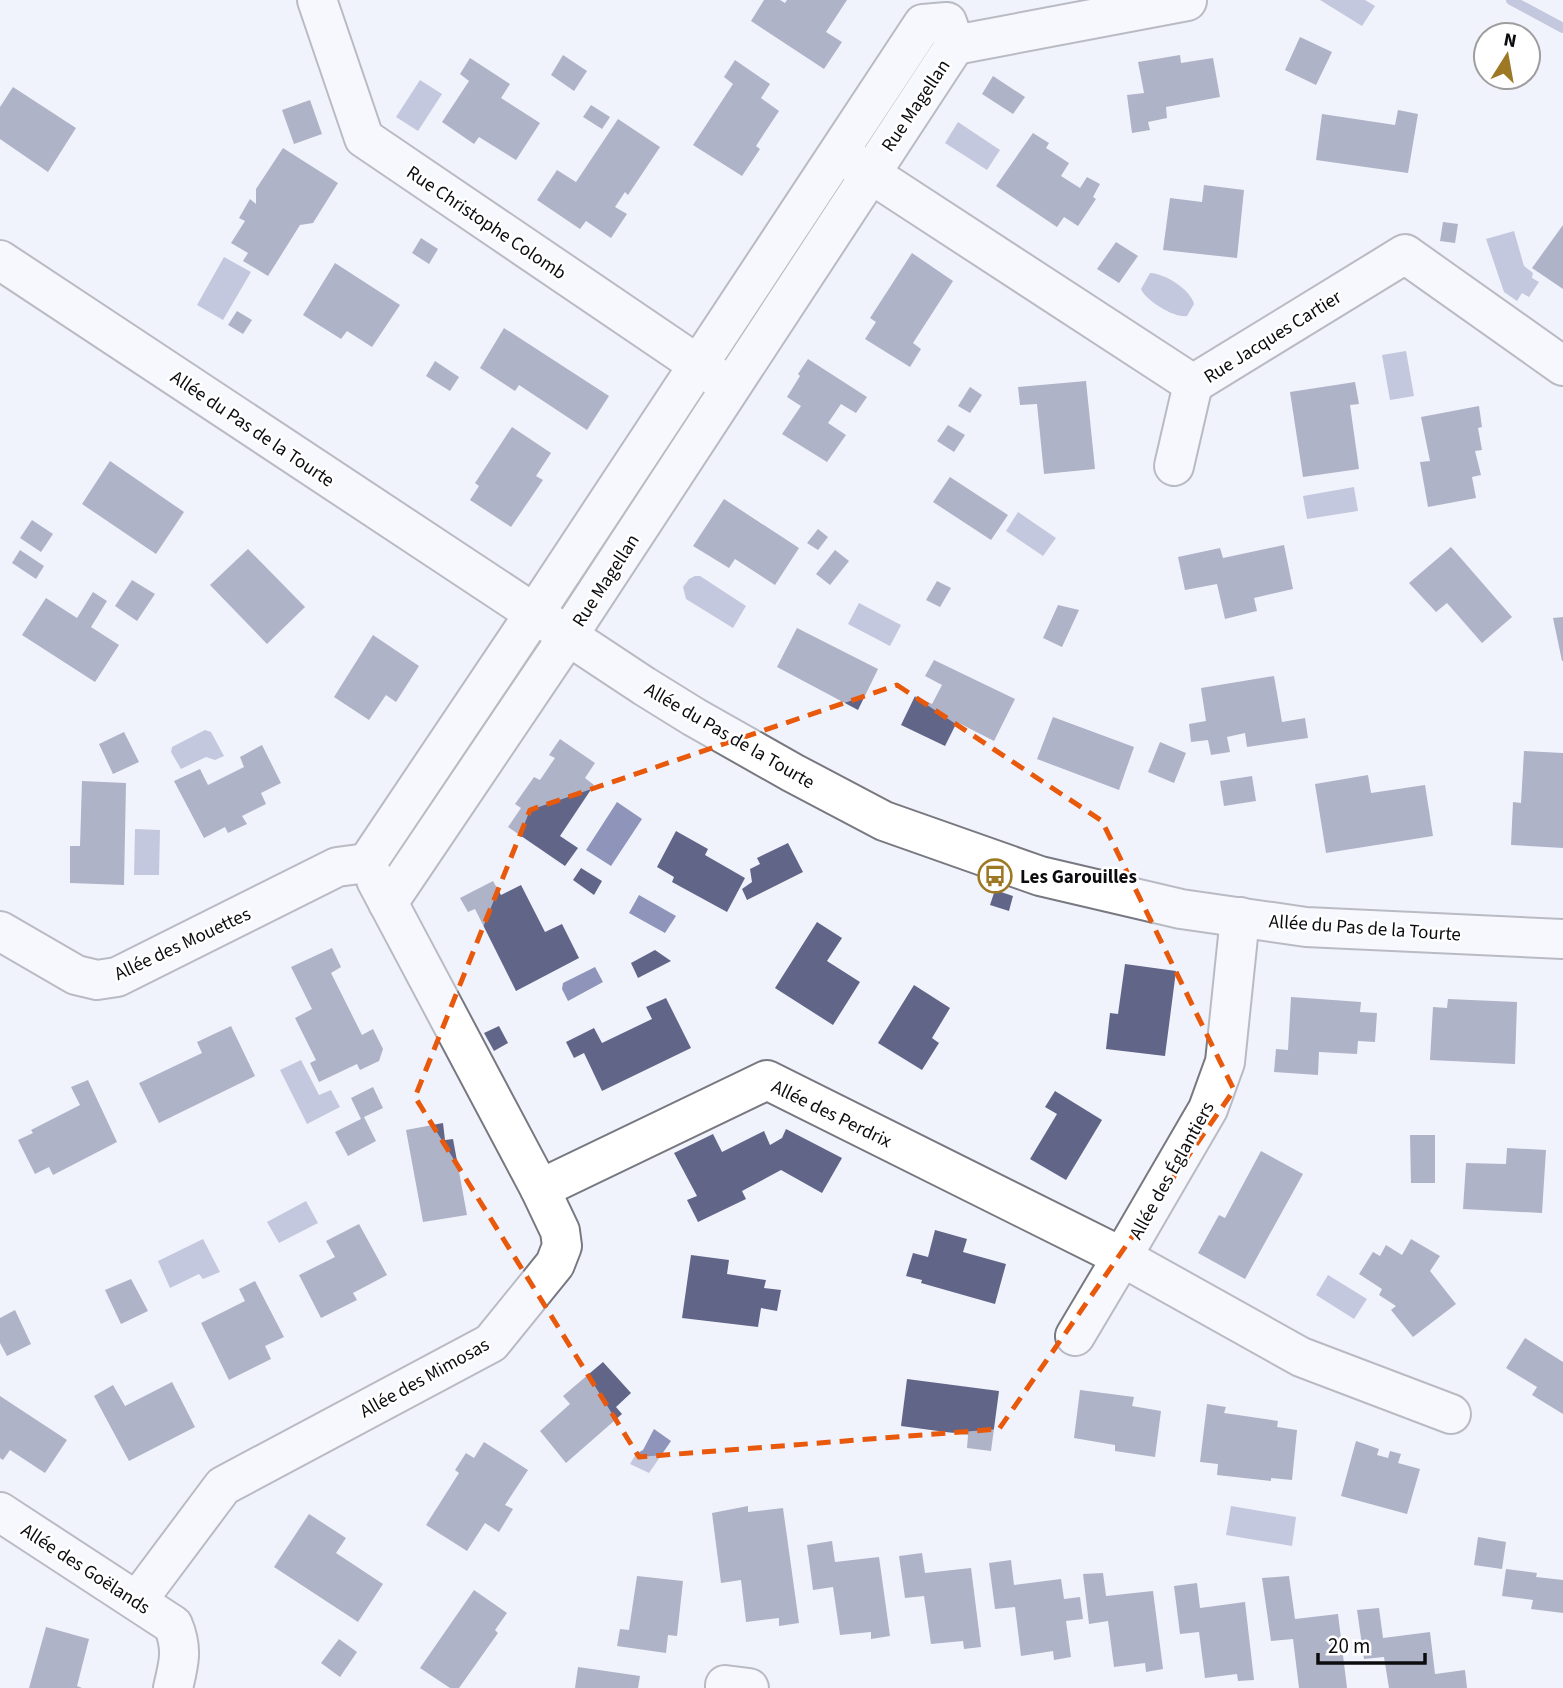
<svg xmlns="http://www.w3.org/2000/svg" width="1563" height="1688" font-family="'Source Sans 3',sans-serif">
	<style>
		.water { fill: #8e94ba }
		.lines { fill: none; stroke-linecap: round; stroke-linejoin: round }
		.stream { stroke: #8e94ba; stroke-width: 10 }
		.building { fill: #616689 }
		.minor-casing { stroke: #777880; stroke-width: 42 }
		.minor { stroke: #fff; stroke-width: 38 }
		.marked { fill: none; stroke: #e8590c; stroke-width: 5; stroke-dasharray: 14 9; stroke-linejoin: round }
		.labels { text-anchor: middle; stroke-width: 5; stroke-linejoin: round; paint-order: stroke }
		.street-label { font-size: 19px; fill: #0c0c0f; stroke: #fff }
		.poi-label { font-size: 19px; font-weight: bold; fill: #0c0c0f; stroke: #fff; text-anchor: start }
	</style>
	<rect width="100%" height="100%" fill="#f1f3fc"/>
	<!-- water -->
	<g class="water">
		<path d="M1320 0H1365L1375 6 1362 26Z"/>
		<path d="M420 80 442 94 418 131 396 117Z"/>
		<path d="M958 122 1000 150 987 170 945 143Z"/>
		<path d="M1514 231 1524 266 1533 273 1532 278 1539 282 1529 297 1522 293 1517 301 1504 292 1486 239Z"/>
		<path d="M224 257 251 272 223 320 197 305Z"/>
		<path d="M1150 273C1164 273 1191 290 1194 304L1187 316C1174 318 1146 301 1141 289Z"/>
		<path d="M1406 351 1414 396 1390 400 1382 355Z"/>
		<path d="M1354 487 1358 511 1307 519 1303 496Z"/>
		<path d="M1018 512 1056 538 1043 556 1006 531Z"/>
		<path d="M695 576H700L746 606 733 628 686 599 683 587 689 579Z"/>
		<path d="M859 603 901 625 890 646 848 624Z"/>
		<path d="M205 730 211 732 224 756 215 760 206 757 181 769 171 752 172 747Z"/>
		<path d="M617 802 642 819 611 866 586 850Z"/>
		<path d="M135 829 160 830 159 875H134Z"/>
		<path d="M639 895 676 916 665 933 629 913Z"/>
		<path d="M595 967 603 982 568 1001 562 989 563 983Z"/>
		<path d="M301 1060 319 1095 331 1090 340 1107 307 1124 280 1070Z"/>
		<path d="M306 1201 318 1223 279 1243 267 1222Z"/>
		<path d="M203 1239 220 1272 203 1279 199 1274 170 1288 158 1261Z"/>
		<path d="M1328 1275 1367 1299 1354 1319 1316 1295Z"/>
		<path d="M654 1429 671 1441 649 1473 630 1464 636 1454 643 1450Z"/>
		<path d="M1231 1506 1296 1517 1292 1546 1226 1535Z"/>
	</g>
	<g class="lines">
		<!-- stream -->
		<path class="stream" d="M1511 0 1563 28"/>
	</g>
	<!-- building -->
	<g class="building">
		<path d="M764 0H780L785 3 787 0H847L826 32 842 42 824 69 751 21Z"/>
		<path d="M1300 37 1332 52 1316 85 1285 70Z"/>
		<path d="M563 55 587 71 574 91 551 75Z"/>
		<path d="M1180 55 1181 63 1213 58 1220 97 1166 107 1167 118 1148 122 1150 130 1132 133 1127 95 1144 93 1138 62Z"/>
		<path d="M470 58 510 84 501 98 540 123 516 160 479 137 474 144 442 122 469 81 460 74Z"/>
		<path d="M735 60 770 84 761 98 779 111 756 146 760 149 742 176 693 145 733 84 724 77Z"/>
		<path d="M993 76 1025 97 1013 114 982 94Z"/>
		<path d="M13 87 76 128 48 172 0 139V107Z"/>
		<path d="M310 100 322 134 294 144 282 110Z"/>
		<path d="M591 105 610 117 602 129 583 117Z"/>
		<path d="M1398 110 1418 114 1408 173 1316 160 1322 114 1395 125Z"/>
		<path d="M618 119 660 147 628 195 625 192 615 207 627 214 611 238 586 221 580 229 537 200 557 170 576 182Z"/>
		<path d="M1033 133 1049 143 1046 148 1069 163 1061 176 1080 188 1087 177 1100 184 1093 197 1096 199 1078 226 1064 217 1057 227 996 186Z"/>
		<path d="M283 148 338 183 313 223 300 225 268 276 243 261 248 253 231 243 245 221 239 218 250 199 256 204V189Z"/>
		<path d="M1204 185 1244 190 1237 258 1163 250 1170 198 1202 202Z"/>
		<path d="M1443 222 1458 224 1455 243 1440 241Z"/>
		<path d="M1563 225V289L1532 268Z"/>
		<path d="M421 238 438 249 429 264 412 253Z"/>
		<path d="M1116 242 1138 256 1119 283 1097 269Z"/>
		<path d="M912 253 953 281 913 343 921 349 910 367 865 339 876 322 870 318Z"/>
		<path d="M335 263 400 305 372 347 347 331 341 339 303 315Z"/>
		<path d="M237 311 252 320 243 334 228 325Z"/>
		<path d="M504 328 609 396 587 430 519 385 515 391 480 368Z"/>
		<path d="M808 359 867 397 856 413 841 404 828 423 846 435 827 462 782 434 801 406 787 397 800 376 798 374Z"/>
		<path d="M435 361 459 377 450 391 426 376Z"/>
		<path d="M1086 381 1095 469 1044 474 1037 404 1020 405 1018 387Z"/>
		<path d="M1355 382 1359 404 1350 405 1359 469 1303 477 1290 392Z"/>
		<path d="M970 387 982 395 970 413 958 406Z"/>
		<path d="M1479 406 1482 427 1478 428 1482 450 1475 451 1481 475 1472 477 1476 498 1428 507 1420 462 1430 461 1421 417Z"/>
		<path d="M948 425 965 435 954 452 937 441Z"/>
		<path d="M512 427 551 453 536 476 543 480 511 527 470 500 479 486 475 483Z"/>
		<path d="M110 461 184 512 156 554 82 504Z"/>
		<path d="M950 477 1008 515 991 540 933 502Z"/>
		<path d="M724 499 799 548 775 585 735 559 729 568 693 546Z"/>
		<path d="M32 520 53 534 41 552 20 538Z"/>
		<path d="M818 529 828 537 818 550 807 543Z"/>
		<path d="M1284 545 1293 589 1254 598 1257 611 1225 619 1217 584 1185 590 1178 557 1220 548 1223 558Z"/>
		<path d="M1451 547 1512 617 1482 643 1447 603 1436 612 1409 583Z"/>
		<path d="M248 549 305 607 267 644 210 585Z"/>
		<path d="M20 550 44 566 36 579 12 563Z"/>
		<path d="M835 550 849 561 830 585 816 574Z"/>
		<path d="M132 580 155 594 137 621 115 606Z"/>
		<path d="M937 581 951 588 940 607 926 600Z"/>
		<path d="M93 592 107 601 91 627 119 645 95 682 22 635 46 598 77 618Z"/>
		<path d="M1058 605 1079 610 1062 647 1043 638Z"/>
		<path d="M1563 617V661H1562L1553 618Z"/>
		<path d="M797 628 878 669 858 710 777 667Z"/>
		<path d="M373 635 419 666 396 702 386 695 369 720 334 697Z"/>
		<path d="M934 660 1015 699 994 741 957 722 945 746 901 725 915 696 932 704 942 685 925 676Z"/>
		<path d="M1274 676 1282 722 1305 718 1308 738 1247 747 1245 733 1227 737 1230 752 1211 755 1208 740 1191 742 1189 724 1206 721 1201 688Z"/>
		<path d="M1053 717 1134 747 1119 790 1037 759Z"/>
		<path d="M124 732 139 762 113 774 99 744Z"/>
		<path d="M560 739 595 763 585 778 594 785 560 836 578 848 565 866 508 827 521 808 515 804 534 777 540 780 555 758 549 755Z"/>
		<path d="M1160 742 1186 753 1174 783 1148 772Z"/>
		<path d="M262 745 281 783 261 793 266 804 242 816 247 824 228 833 225 827 204 838 174 781 200 769 208 785 244 767 240 757Z"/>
		<path d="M1524 751 1563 753V848L1511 845 1513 802 1521 803Z"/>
		<path d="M1368 775 1371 793 1425 785 1433 836 1326 853 1315 784Z"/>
		<path d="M1252 776 1256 801 1224 806 1220 781Z"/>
		<path d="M82 781 126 783 124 885 70 883V846H80Z"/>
		<path d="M676 831 708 849 705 855 745 878 727 912 672 882 674 877 657 867Z"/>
		<path d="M788 843 803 872 747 900 742 889 752 882 750 869 760 864 757 858Z"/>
		<path d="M581 868 602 881 594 895 573 880Z"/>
		<path d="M493 881 501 895 521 885 545 932 562 924 579 958 516 991 475 909 468 912 460 898Z"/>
		<path d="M995 890 1013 896 1009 911 990 905Z"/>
		<path d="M817 922 842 938 827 961 860 982 833 1025 775 988Z"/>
		<path d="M332 948 341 967 331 973 362 1035 373 1029 383 1049 379 1061 360 1070 357 1064 319 1082 310 1063 316 1060 295 1018 312 1009 291 967Z"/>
		<path d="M655 950 671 961 638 978 631 963Z"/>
		<path d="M1125 964 1176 971 1165 1056 1106 1049 1110 1013 1118 1014Z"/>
		<path d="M914 985 950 1008 932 1038 939 1043 922 1070 878 1043Z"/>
		<path d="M1291 997 1361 1002 1360 1012 1377 1013 1375 1042 1358 1041 1357 1054 1319 1052 1318 1075 1274 1072 1276 1049 1288 1050Z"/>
		<path d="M666 998 691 1048 602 1091 584 1053 574 1058 566 1042 594 1028 602 1043 652 1019 646 1007Z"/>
		<path d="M1448 999 1517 1002 1515 1064 1430 1060 1433 1007 1447 1008Z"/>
		<path d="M231 1026 255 1076 159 1123 139 1083 202 1053 197 1042Z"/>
		<path d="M499 1026 508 1043 494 1051 484 1033Z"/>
		<path d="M88 1080 117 1142 53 1175 49 1167 35 1174 18 1140 33 1133 31 1130 80 1105 71 1087Z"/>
		<path d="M373 1087 383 1108 364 1117 376 1141 348 1156 335 1132 361 1119 351 1098Z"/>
		<path d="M1055 1091 1102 1120 1066 1180 1030 1159 1057 1114 1045 1107Z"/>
		<path d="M443 1123 445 1140 453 1139 467 1215 423 1222 406 1130Z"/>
		<path d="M786 1129 842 1158 822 1193 781 1170 742 1191 746 1199 698 1222 687 1200 697 1196 674 1153 713 1134 722 1152 764 1131 770 1145 782 1138Z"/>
		<path d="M1410 1135H1435V1183H1411Z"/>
		<path d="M1507 1148 1546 1150 1542 1213 1463 1209 1466 1163 1506 1164Z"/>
		<path d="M1261 1151 1303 1174 1245 1279 1198 1253 1219 1215 1225 1218Z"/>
		<path d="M359 1224 387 1275 353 1293 357 1300 321 1318 299 1275 335 1257 326 1241Z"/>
		<path d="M935 1230 967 1239 963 1252 1006 1264 995 1304 921 1283 922 1280 906 1276 913 1253 928 1257Z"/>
		<path d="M1411 1239 1440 1256 1430 1271 1456 1304 1413 1337 1391 1310 1396 1306 1379 1295 1382 1289 1359 1274 1373 1252 1380 1256 1386 1245 1402 1255Z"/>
		<path d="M691 1255 729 1260 727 1274 766 1280 764 1288 781 1290 777 1311 761 1308 758 1327 682 1318Z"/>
		<path d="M131 1279 148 1311 121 1324 105 1290Z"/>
		<path d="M255 1281 284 1337 265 1346 271 1359 229 1380 201 1323 245 1301 239 1289Z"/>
		<path d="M15 1310 31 1344 7 1356 0 1343V1318Z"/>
		<path d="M1525 1338 1563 1362V1414L1532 1395 1537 1387 1506 1368Z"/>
		<path d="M603 1362 631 1393 616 1407 622 1414 566 1463 540 1431 570 1404 563 1396Z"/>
		<path d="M907 1379 999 1391 991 1451 967 1448 968 1435 901 1426Z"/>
		<path d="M172 1382 195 1427 129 1461 94 1396 113 1385 125 1406Z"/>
		<path d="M1080 1390 1134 1397 1132 1406 1161 1411 1155 1457 1115 1451V1445L1074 1438Z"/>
		<path d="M0 1396 67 1440 45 1473 10 1450 3 1460 0 1458Z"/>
		<path d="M1207 1404 1226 1407 1224 1413 1278 1421 1277 1427 1297 1430 1292 1480 1271 1478V1481L1217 1475 1218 1464 1200 1462Z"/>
		<path d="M1356 1441 1379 1449 1377 1455 1388 1458 1390 1451 1401 1454 1398 1463 1420 1469 1407 1514 1341 1496Z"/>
		<path d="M484 1442 528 1470 505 1505 513 1509 499 1532 485 1523 467 1551 426 1525 459 1473 455 1470 466 1453 474 1458Z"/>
		<path d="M748 1506V1512L783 1508 799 1623 779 1626V1618L746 1622 741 1580 721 1583 712 1513Z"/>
		<path d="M309 1514 346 1538 336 1553 383 1584 358 1622 274 1567Z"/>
		<path d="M1478 1537 1506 1542 1502 1569 1474 1565Z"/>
		<path d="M832 1541 835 1562 879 1557 890 1636 871 1639V1632L840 1635 833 1587 813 1590 807 1545Z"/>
		<path d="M922 1553 925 1573 971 1568 981 1647 964 1649 963 1641 931 1644 924 1596 905 1598 899 1556Z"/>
		<path d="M1011 1560 1014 1585 1061 1579 1064 1599 1080 1597 1083 1619 1066 1621 1071 1657 1054 1660 1053 1651 1021 1656 1015 1607 995 1609 989 1563Z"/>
		<path d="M1506 1569 1537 1573 1536 1577 1563 1580V1613L1531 1609 1533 1600 1502 1596Z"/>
		<path d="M1103 1573 1106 1596 1153 1591 1163 1669 1146 1672 1145 1663 1114 1667 1108 1621 1089 1624 1083 1574Z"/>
		<path d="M637 1576 683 1581 677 1636 668 1635 666 1653 617 1646 620 1629 629 1630Z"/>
		<path d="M1289 1576 1295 1619 1338 1614 1347 1688H1299L1293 1639 1271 1641 1262 1578Z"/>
		<path d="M1197 1583 1200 1608 1245 1602 1254 1680 1238 1681 1237 1674 1205 1678 1199 1632 1180 1634 1174 1586Z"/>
		<path d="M474 1590 507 1613 495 1630 498 1633 459 1688H450L420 1668Z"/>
		<path d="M1379 1608 1383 1638 1430 1632 1435 1674 1465 1670 1467 1688H1389L1384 1657 1364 1659 1357 1610Z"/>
		<path d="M46 1627 89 1639 77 1686 82 1688H29Z"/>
		<path d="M339 1639 357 1652 340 1677 321 1663Z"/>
		<path d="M578 1667 640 1676 638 1688H575Z"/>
	</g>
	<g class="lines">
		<defs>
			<g id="minor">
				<path d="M317 0 364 138 719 379"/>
				<path d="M955 45 1187 1"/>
				<path d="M848 159 1193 384 1405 254 1563 366"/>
				<path d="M0 260 644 686 694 717 793 773 884 821 1040 876 1181 909 1306 927 1563 939"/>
				<path d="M1174 466 1193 384"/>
				<path d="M367 863 534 614 923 24 947 22 955 45"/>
				<path d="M388 903 568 636 955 45"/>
				<path d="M1240 917 1225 1062 1208 1109 1122 1257 1301 1357 1451 1414"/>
				<path d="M0 931 76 975 97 980 117 977 337 867 367 863"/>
				<path d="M540 1189 767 1080 1122 1257 1075 1336"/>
				<path d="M0 1512 173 1625C183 1649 179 1663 173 1688"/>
				<path d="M137 1601 223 1486 491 1343 555 1264 562 1246 560 1231 540 1189 376 880"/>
				<path d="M725 1688V1685L749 1688"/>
			</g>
		</defs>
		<!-- minor casing -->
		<use href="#minor" class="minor-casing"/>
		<!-- minor -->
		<use href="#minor" class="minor"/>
	</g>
	<!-- marked area -->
	<path d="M0 0H1563V1688H0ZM897 685 1102 821 1234 1090 999 1429 639 1457 415 1097 530 810Z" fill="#f1f3fc" fill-opacity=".55" fill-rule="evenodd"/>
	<path class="marked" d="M897 685 1102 821 1234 1090 999 1429 639 1457 415 1097 530 810Z"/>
	<!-- icons -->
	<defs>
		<symbol id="bus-ring" viewBox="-11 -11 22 22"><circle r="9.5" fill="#fff" stroke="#9e7925" stroke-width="1.5"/><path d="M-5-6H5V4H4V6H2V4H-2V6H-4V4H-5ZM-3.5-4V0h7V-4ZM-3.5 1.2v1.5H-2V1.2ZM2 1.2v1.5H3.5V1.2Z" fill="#9e7925"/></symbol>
	</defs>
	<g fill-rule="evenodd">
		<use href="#bus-ring" x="976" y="857" width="38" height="38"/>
	</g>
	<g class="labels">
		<!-- street labels -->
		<g class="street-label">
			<text transform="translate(915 105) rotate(-56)" y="7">Rue Magellan</text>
			<text transform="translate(487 222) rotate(34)" y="7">Rue Christophe Colomb</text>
			<text transform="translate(1272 336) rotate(-32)" y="7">Rue Jacques Cartier</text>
			<text transform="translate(253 428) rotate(34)" y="7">Allée du Pas de la Tourte</text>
			<text transform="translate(605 580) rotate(-57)" y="7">Rue Magellan</text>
			<text transform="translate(730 735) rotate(30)" y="7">Allée du Pas de la Tourte</text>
			<text transform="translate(1365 927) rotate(4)" y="7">Allée du Pas de la Tourte</text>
			<text transform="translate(182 943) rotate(-25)" y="7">Allée des Mouettes</text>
			<text transform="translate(832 1113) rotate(26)" y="7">Allée des Perdrix</text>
			<text transform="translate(1171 1170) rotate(-61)" y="7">Allée des Églantiers</text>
			<text transform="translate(424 1377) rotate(-29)" y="7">Allée des Mimosas</text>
			<text transform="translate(86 1568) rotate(33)" y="7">Allée des Goëlands</text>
		</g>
		<!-- poi labels -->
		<g class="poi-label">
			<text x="1020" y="883">Les Garouilles</text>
		</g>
	</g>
	<!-- north arrow -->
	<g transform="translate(1507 56) rotate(11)"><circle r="33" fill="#ffffff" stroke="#9e9e9f" stroke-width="2"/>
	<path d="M0-5L12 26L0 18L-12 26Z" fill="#9e7925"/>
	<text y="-10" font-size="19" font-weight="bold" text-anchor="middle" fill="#0c0c0f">N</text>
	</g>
	<!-- scale -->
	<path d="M1318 1653v10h107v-10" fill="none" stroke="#0c0c0f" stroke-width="3.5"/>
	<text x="1328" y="1653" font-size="21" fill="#0c0c0f" stroke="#ffffff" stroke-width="5" paint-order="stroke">20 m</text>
</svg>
